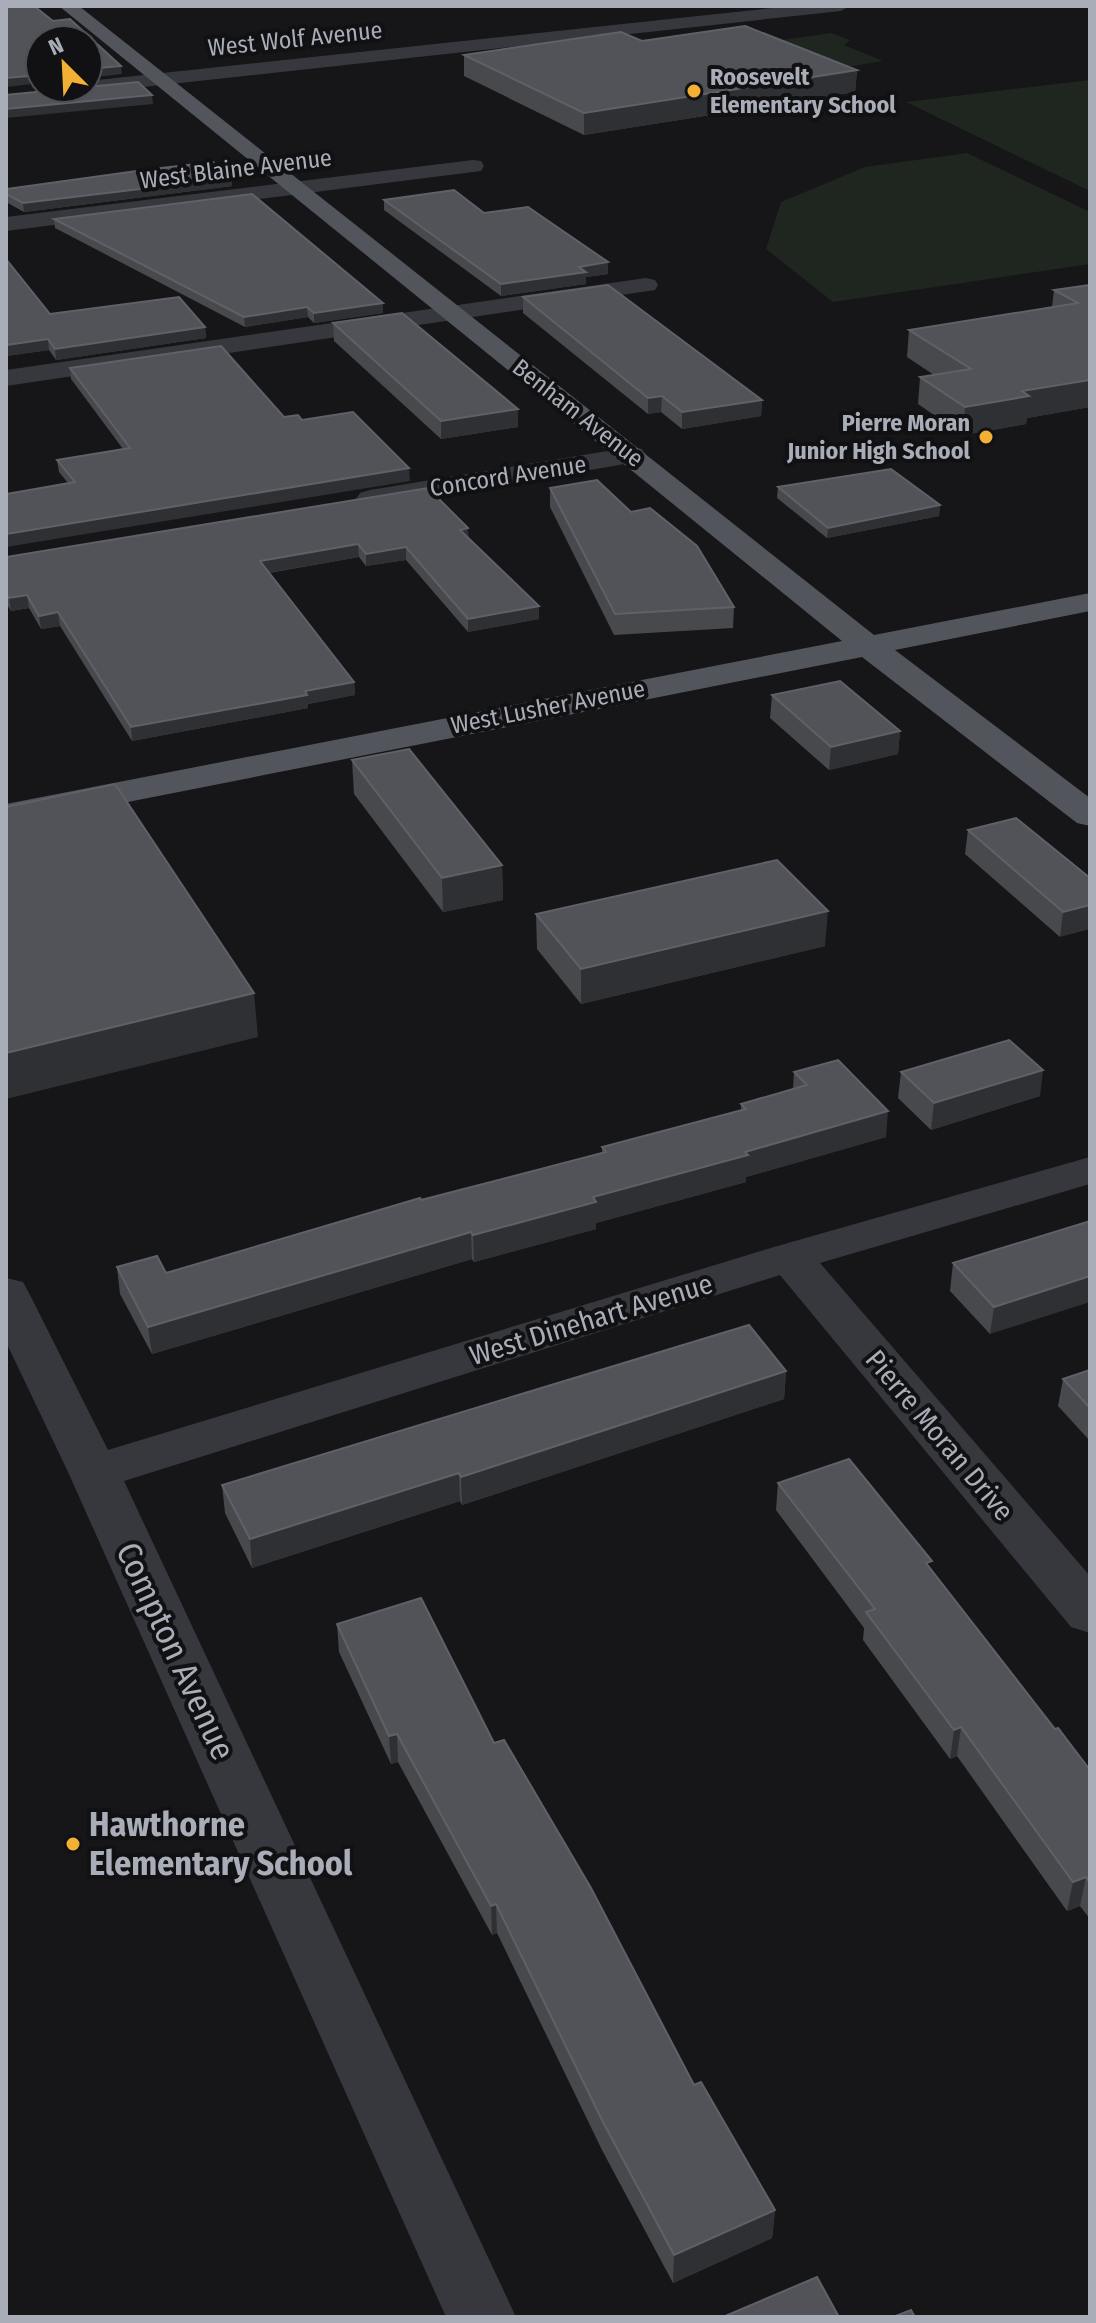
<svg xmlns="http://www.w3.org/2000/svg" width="1096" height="2323" font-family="'Fira Sans Condensed',sans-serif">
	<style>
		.green { fill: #1e261f }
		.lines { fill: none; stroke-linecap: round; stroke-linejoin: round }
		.minor { fill: #37383d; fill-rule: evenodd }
		.major { fill: #53555c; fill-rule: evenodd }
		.wall { fill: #47494d }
		.shaded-wall { fill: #2f3033 }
		.building { fill: #525359; stroke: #5f6168; stroke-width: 2 }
		.poi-dot { fill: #f2b134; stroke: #111113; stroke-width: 3 }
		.labels { text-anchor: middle; stroke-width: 8; stroke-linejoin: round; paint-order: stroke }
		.far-street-label { font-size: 24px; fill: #a8adb8; stroke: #111113 }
		.far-poi-label { font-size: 24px; font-weight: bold; fill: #a8adb8; stroke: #111113; text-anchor: start }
		.street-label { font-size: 28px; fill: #a8adb8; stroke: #111113 }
		.near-street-label { font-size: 34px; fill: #a8adb8; stroke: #111113 }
		.near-poi-label { font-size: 34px; font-weight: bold; fill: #a8adb8; stroke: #111113; text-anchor: start }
	</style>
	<rect width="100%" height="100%" fill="#161618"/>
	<!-- green -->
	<g class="green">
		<path d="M831 33 850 40 844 45 883 61 835 69 768 42Z"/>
		<path d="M1090 80V191L906 102Z"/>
		<path d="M967 153 1090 212V264L833 302 766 249 781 202 865 167Z"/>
	</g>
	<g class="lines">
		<!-- minor -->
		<g class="minor">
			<path d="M791 6H850L841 11 88 93 79 88H88V81Z"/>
			<path d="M473 160 481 161 484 166 481 171 6 231V217Z"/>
			<path d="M646 278 655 280 658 285 655 290 6 386V370Z"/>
			<path d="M632 447 642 449 646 455 642 461 370 508 360 505 356 499 360 493 370 490Z"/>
			<path d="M1090 1157V1184L820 1263 1090 1576V1633L1071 1627 780 1275 124 1481 516 2317H446L68 1472 6 1342V1278L23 1282 29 1293 108 1450 774 1247Z"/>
		</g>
		<!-- major -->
		<path class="major" d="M59 6H79L874 635 1090 593V611L895 650 1090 798V826L1077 823 862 657 6 826V804L842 641Z"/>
	</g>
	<!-- wall -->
	<g class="wall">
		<path d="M642 41 857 70 855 92 584 135 464 76V55Z"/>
		<path d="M232 178V186L24 212 6 202V189Z"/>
		<path d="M384 200 484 213 608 262V274L586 277V284L501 296 384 210Z"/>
		<path d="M54 219 383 313 314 323 308 317 245 327 55 228Z"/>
		<path d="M6 259 50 314 205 327 206 338 56 360 49 350 6 356Z"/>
		<path d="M1090 285V407L1027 418 1026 424 963 435 918 404 920 377 934 375 907 357 909 330 1052 307 1054 290Z"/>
		<path d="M523 297 762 400 761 416 682 429 661 412 648 414 523 313Z"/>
		<path d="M333 323 518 409V427L441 439 334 341Z"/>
		<path d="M70 368 302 420 410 481 68 483 59 472 57 460 123 449 71 379Z"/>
		<path d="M778 487 940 505 939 516 827 538 777 498Z"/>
		<path d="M550 488 631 512 734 607 733 628 614 635 550 507Z"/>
		<path d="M469 538 539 619 468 632 406 560 366 566 359 557 269 573 354 682 355 695 308 704V708L132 741 60 626 41 629 29 608 11 611 6 603V557Z"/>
		<path d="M772 695 900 731 898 754 829 770 770 718Z"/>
		<path d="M352 760 502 865 503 900 443 912 354 794Z"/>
		<path d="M968 830 1090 878 1060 937 965 854Z"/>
		<path d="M536 914 825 946 581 1004 537 949Z"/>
		<path d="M794 1072 886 1137 746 1177V1182L596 1223V1229L474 1262 472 1259 152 1354 120 1294 117 1267 166 1273 421 1200 602 1154V1147L741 1110V1104L793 1089Z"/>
		<path d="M901 1072 1040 1096 931 1130 898 1098Z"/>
		<path d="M1090 1221 990 1334 950 1291 953 1263Z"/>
		<path d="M1090 1370V1441L1058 1406 1063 1379Z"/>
		<path d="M786 1371 784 1399 462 1505 460 1501 252 1568 225 1513 222 1485Z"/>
		<path d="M778 1483 931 1569 1055 1729 1090 1770V1919L1080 1906 1067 1911 957 1756 950 1759 863 1640 864 1628 776 1510Z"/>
		<path d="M337 1624 494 1743 694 2085 775 2210 772 2238 673 2283 602 2150 497 1933 492 1935 398 1762 391 1764 339 1652Z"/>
	</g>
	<!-- shaded-wall -->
	<g class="shaded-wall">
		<path d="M121 66 122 74 88 78V69Z"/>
		<path d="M857 70 855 92 584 135V113Z"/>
		<path d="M39 74 40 83 6 87V78Z"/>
		<path d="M152 95 153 104 6 118V109Z"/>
		<path d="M232 178V186L24 212 23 203Z"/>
		<path d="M608 262V274L586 277V284L501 296V284L579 267Z"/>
		<path d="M383 303V313L314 323V313Z"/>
		<path d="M307 307 308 317 245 327 244 317Z"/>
		<path d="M205 327 206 338 56 360 55 349Z"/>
		<path d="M48 339 49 350 6 356V345Z"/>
		<path d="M1090 380V407L1027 418 1026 424 963 435 965 407 1022 391Z"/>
		<path d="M662 396 661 412 648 414V398Z"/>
		<path d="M762 400 761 416 682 429V412Z"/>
		<path d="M518 409V427L441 439V421Z"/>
		<path d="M409 468 410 481 6 547V534Z"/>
		<path d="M940 505 939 516 827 538 828 528Z"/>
		<path d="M468 528 469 541 460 530Z"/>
		<path d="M358 544 359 557 261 574 260 561Z"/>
		<path d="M406 547V560L366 566V554Z"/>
		<path d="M27 595 29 608 11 611 9 598Z"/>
		<path d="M539 606V619L468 632V619Z"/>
		<path d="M58 612 60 626 41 629 39 616Z"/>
		<path d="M354 682 355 695 308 704V708L132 741 131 727Z"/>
		<path d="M900 731 898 754 829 770 831 747Z"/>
		<path d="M502 865 503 900 443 912 442 878Z"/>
		<path d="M1090 905V929L1060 937 1063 912Z"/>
		<path d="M828 911 825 946 581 1004V969Z"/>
		<path d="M254 993 258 1037 6 1099V1053Z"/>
		<path d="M1043 1070 1040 1096 931 1130 934 1103Z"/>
		<path d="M888 1111 886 1137 746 1177V1182L596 1223V1229L474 1262 473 1235 593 1197Z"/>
		<path d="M471 1232 472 1259 152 1354 148 1327Z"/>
		<path d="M1090 1276V1302L990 1334 994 1307Z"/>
		<path d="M786 1371 784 1399 462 1505 461 1477Z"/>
		<path d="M459 1473 460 1501 252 1568 250 1539Z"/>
		<path d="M961 1727 957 1756 950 1759 954 1730Z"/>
		<path d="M397 1734 398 1762 391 1764 389 1736Z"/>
		<path d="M1086 1877 1080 1906 1067 1911 1073 1882Z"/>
		<path d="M496 1904 497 1933 492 1935 491 1906Z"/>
		<path d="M775 2210 772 2238 673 2283 674 2255Z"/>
	</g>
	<!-- building -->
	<g class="building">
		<path d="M6 6H34L53 21 70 19 121 66 88 69V40H40V75L6 78Z"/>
		<path d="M745 26 857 70 584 113 464 55 621 32 642 41Z"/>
		<path d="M138 82 152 95 6 109V95Z"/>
		<path d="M213 162 232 178 23 203 6 194V189L144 170Z"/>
		<path d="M454 190 484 213 528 207 608 262 579 267 586 272 501 284 384 200Z"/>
		<path d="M252 194 383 303 314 313 307 307 244 317 54 219Z"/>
		<path d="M6 259 50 314 179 297 205 327 55 349 48 339 6 345Z"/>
		<path d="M608 285 762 400 682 412 662 396 648 398 523 297Z"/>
		<path d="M1090 285V380L1022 391 1029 396 965 407 920 377 971 369 909 330 1078 303 1054 290Z"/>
		<path d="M402 313 518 409 441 421 333 323Z"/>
		<path d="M221 346 284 417 298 415 302 420 353 412 409 468 6 534V494L75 482 57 460 130 448 70 368Z"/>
		<path d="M891 469 940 505 828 528 778 487Z"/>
		<path d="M597 480 631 512 650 508 697 546 734 607 615 614 550 488Z"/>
		<path d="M428 488 468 528 460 530 539 606 468 619 406 547 366 554 358 544 260 561 354 682 305 691 307 695 131 727 58 612 39 616 27 595 9 598 6 593V557Z"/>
		<path d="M840 681 900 731 831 747 772 695Z"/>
		<path d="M409 749 502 865 442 878 352 760Z"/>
		<path d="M115 784 254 993 6 1053V807Z"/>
		<path d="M1016 818 1090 878V905L1063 912 968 830Z"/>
		<path d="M777 860 828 911 581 969 536 914Z"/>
		<path d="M1009 1040 1043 1070 934 1103 901 1072Z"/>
		<path d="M838 1060 888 1111 745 1152 748 1155 593 1197 596 1202 473 1235 471 1232 148 1327 117 1267 157 1256 166 1273 420 1198 421 1200 606 1152 602 1147 746 1109 741 1104 807 1085 794 1072Z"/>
		<path d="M1090 1221V1276L994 1307 953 1263Z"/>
		<path d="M749 1325 786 1371 461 1477 459 1473 250 1539 222 1485Z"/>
		<path d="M1090 1370V1408L1063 1379Z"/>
		<path d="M849 1459 932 1561 926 1563 1055 1729 1058 1728 1090 1770V1883L1086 1877 1073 1882 961 1727 954 1730 866 1612 875 1609 778 1483Z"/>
		<path d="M421 1598 494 1743 504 1740 591 1888 694 2085 701 2082 775 2210 674 2255 603 2122 496 1904 491 1906 397 1734 389 1736 337 1624Z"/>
		<path d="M817 2277 839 2317H723Z"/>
		<path d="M911 2310 915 2317H893Z"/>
	</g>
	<!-- markers -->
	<g class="poi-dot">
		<circle cx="694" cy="91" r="8"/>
		<circle cx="986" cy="437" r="8"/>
		<circle cx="73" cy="1844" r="8"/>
	</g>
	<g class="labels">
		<!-- far-street labels -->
		<g class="far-street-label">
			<text transform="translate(295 39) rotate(-6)" y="8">West Wolf Avenue</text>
			<text transform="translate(236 169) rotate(-7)" y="8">West Blaine Avenue</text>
			<text transform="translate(578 413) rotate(38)" y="8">Benham Avenue</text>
			<text transform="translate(508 476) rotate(-9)" y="8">Concord Avenue</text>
			<text transform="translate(548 707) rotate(-11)" y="8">West Lusher Avenue</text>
		</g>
		<!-- far-poi labels -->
		<g class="far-poi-label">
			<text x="710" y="85">Roosevelt<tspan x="710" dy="28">Elementary School</tspan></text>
			<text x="970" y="431" text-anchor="end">Pierre Moran<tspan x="970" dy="28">Junior High School</tspan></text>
		</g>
		<!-- street labels -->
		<g class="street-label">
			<text transform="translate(591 1319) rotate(-17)" y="10">West Dinehart Avenue</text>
			<text transform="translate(940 1435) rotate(50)" y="10">Pierre Moran Drive</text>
		</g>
		<!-- near-street labels -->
		<g class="near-street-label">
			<text transform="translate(176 1651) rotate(65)" y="12">Compton Avenue</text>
		</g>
		<!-- near-poi labels -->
		<g class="near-poi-label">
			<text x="89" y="1836">Hawthorne<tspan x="89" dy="39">Elementary School</tspan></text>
		</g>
	</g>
	<!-- border -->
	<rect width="1096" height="2323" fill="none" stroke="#a8adb8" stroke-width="16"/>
	<!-- north arrow -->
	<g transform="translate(64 64) rotate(336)"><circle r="38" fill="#111113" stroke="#4d4f55" stroke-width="2"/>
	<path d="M0-6L14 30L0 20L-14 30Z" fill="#f2b134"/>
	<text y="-12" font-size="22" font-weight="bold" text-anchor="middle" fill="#a8adb8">N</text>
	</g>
</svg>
